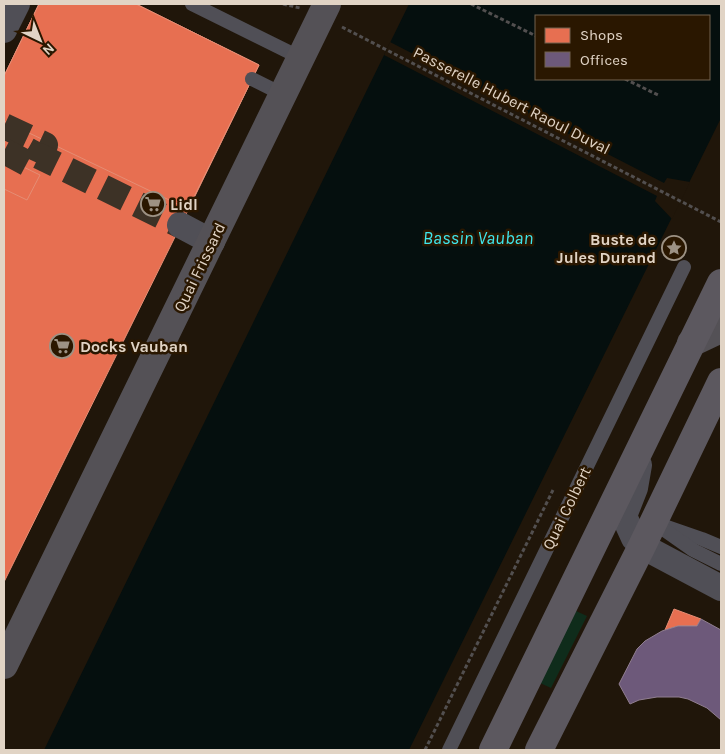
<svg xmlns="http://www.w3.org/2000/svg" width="725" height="754" font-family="Karla,sans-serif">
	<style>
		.green { fill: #0f2c1b }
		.water { fill: #050f0e; fill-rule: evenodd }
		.pier { fill: #20160a }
		.shops { fill: #e76f51; stroke: #e58d74 }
		.offices { fill: #6d597a; stroke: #907e90 }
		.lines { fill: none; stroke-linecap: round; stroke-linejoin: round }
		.street-tunnel { stroke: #3d3226; stroke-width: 26; stroke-dasharray: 26 13; stroke-linecap: butt }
		.path { stroke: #524f4f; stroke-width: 3; stroke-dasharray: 4 2.5; stroke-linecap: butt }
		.lane { stroke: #504f56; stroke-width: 14 }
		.street { stroke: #504f56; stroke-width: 26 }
		.secondary { stroke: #545156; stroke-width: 28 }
		.primary { stroke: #5c585f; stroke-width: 28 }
		.labels { text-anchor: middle; stroke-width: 5; stroke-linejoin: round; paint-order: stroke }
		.street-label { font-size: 16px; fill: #e1d4c5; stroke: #2a1700 }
		.poi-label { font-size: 16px; font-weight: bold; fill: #e1d4c5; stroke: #2a1700; text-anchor: start }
		.water-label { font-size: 18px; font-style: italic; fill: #3fe7ed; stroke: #2a1700 }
	</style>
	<rect width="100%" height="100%" fill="#20160a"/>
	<!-- green -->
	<path class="green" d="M576 611 587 616 551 688 540 683Z"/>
	<!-- water -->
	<path class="water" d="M409 4H721V118L409 750H44ZM536 16H709V79H536Z"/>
	<!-- pier -->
	<path class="pier" d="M390 42 664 183 667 178 690 182 672 219 655 201 657 196 384 55Z"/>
	<!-- shops -->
	<g class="shops">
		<path d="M39 4H136L259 65 173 241 4 582V76Z"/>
		<path d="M39 4H136L259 65 188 209 4 121V76Z"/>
		<path d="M5 158 40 175 27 200 4 189V162Z"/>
		<path d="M674 609 701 619 697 626H678L665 630Z"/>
	</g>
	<!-- offices -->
	<path class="offices" d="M701 619 721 630V720L707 708 688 699 679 697H657L639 700 630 704 619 684 637 649 645 641 662 631 678 626H697Z"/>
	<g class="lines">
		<!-- street-tunnel -->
		<g class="street-tunnel">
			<path d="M4 126 45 145 39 156"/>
			<path d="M4 151 34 167 39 156 180 225"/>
		</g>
		<!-- path -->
		<g class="path">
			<path d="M283 4 300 8"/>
			<path d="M471 4 536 36"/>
			<path d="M342 27 721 222"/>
			<path d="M625 79 658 95"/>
			<path d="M425 750 553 490"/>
		</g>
		<!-- lane -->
		<g class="lane">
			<path d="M192 4 301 58"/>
			<path d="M252 79 282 94"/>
			<path d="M650 523 653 522 702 539 721 547"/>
			<path d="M666 531 693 550 721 564"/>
			<path d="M449 750 684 267"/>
		</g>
		<!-- street -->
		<g class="street">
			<path d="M4 30 17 4"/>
			<path d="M180 225 212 242"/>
			<path d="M639 465 635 488 624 516 634 538 642 546 721 588"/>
		</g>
		<!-- secondary -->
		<g class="secondary">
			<path d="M691 343 721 329"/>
			<path d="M4 665 327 4"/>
		</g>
		<!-- primary -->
		<g class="primary">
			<path d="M493 750 721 283"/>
			<path d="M539 750 642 546 721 382"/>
		</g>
	</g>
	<!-- icons -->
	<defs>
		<symbol id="supermarket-ring" viewBox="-11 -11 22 22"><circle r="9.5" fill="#2a1700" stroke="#9d9284" stroke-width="1.5"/><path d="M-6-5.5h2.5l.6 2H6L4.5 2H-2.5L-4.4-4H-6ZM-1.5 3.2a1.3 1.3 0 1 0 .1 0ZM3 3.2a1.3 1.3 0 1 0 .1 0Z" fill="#9d9284"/></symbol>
		<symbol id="sight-ring" viewBox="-11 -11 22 22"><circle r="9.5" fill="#2a1700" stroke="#9d9284" stroke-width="1.5"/><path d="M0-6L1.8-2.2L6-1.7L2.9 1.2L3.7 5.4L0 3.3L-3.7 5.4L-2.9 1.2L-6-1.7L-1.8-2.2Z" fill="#9d9284"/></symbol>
	</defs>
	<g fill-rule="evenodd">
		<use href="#supermarket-ring" x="139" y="190" width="28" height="28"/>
		<use href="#sight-ring" x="660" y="234" width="28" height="28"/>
		<use href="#supermarket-ring" x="48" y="332" width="28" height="28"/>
	</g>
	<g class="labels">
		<!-- street labels -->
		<g class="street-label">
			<text transform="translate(512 100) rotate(27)" y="6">Passerelle Hubert Raoul Duval</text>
			<text transform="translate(199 267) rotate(-64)" y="6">Quai Frissard</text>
			<text transform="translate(566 508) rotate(-64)" y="6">Quai Colbert</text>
		</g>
		<!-- poi labels -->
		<g class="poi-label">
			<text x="170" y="210">Lidl</text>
			<text x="656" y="245" text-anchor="end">Buste de<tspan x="656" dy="18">Jules Durand</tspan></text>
			<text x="80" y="352">Docks Vauban</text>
		</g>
		<!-- water labels -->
		<g class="water-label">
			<text x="478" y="244">Bassin Vauban</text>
		</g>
	</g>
	<!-- border -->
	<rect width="725" height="754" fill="none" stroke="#e1d4c5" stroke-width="10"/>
	<!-- legend -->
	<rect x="535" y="15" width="175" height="65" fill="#2a1700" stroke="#73634f"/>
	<rect x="545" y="28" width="25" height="15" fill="#e76f51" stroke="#73634f"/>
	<text x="580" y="40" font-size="15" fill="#e1d4c5">Shops</text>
	<rect x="545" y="52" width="25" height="15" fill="#6d597a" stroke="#73634f"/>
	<text x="580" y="65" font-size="15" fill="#e1d4c5">Offices</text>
	<!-- north arrow -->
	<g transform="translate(40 40) rotate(137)" stroke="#2a1700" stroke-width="4" paint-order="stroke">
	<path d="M0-4L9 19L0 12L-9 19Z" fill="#e1d4c5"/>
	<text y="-8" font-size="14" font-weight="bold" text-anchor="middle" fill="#e1d4c5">N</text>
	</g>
</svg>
